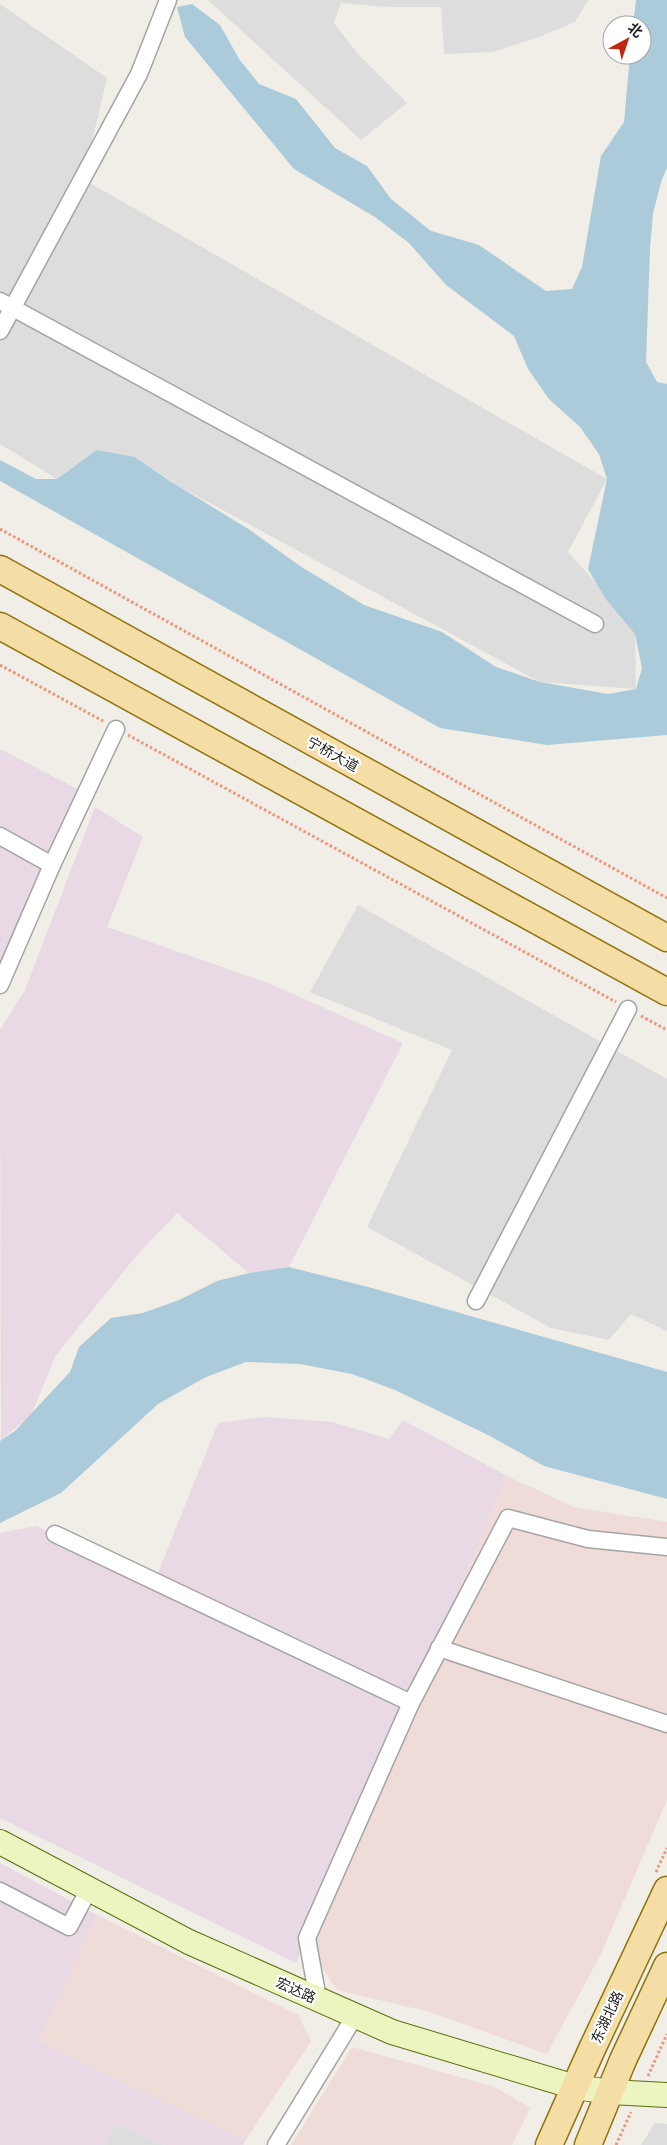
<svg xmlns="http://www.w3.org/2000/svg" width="667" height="2145" font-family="Helvetica,'Noto Sans SC',sans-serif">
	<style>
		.residential { fill: #dedddd }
		.commercial { fill: #efdbd8 }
		.industrial { fill: #e8d9e4 }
		.water { fill: #abcada }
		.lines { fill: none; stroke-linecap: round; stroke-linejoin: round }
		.street-casing { stroke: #a4a4a4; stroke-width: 19 }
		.secondary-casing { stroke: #5a700d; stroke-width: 26 }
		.primary-casing { stroke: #90740b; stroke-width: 29 }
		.path { stroke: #f09378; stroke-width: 3; stroke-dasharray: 2.5 2.5; stroke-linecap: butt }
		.street { stroke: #fff; stroke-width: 16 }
		.secondary { stroke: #ecf5bf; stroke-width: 24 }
		.primary { stroke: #f5dda6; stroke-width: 26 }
		.labels { text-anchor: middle; stroke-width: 4.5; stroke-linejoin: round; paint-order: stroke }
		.street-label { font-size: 14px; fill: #202020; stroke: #fff }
	</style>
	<rect width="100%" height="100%" fill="#f0eee7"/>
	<!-- residential -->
	<g class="residential">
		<path d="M208 0H588L575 22 539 37 493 52 444 54 441 7H386L341 3 334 23 358 54 407 103 361 140Z"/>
		<path d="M0 4 107 78 83 179 607 479 568 552 596 583 635 634 636 689 540 682 182 488 135 457 97 450 57 479 0 444Z"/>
		<path d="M358 905 667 1079V1331L631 1314 609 1340 551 1328 367 1227 452 1050 310 992Z"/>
		<path d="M116 2123 164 2145H105Z"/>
		<path d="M655 2123 667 2124V2145H641Z"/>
	</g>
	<!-- commercial -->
	<g class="commercial">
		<path d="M507 1476 574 1507 667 1522V1800L601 1954 547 2054 430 2012 337 1990 308 1946Z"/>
		<path d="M97 1915 298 2015 311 2041 245 2141 37 2041Z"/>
		<path d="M352 2047 495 2087 530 2108 512 2145H291Z"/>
	</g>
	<!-- industrial -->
	<g class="industrial">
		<path d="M0 749 87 794 0 970Z"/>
		<path d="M95 807 143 837 107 927 268 983 403 1043 289 1267 249 1273 177 1213 137 1255 56 1355 31 1415 1 1440 0 1030 25 990Z"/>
		<path d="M264 1417 332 1422 389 1439 403 1420 507 1476 411 1703 296 1963 0 1818V1533L37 1526 390 1693 158 1573 218 1423Z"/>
		<path d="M0 1863 97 1915 38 2041 245 2141 243 2145H164L116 2123 105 2145H0Z"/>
	</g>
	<!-- water -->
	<g class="water">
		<path d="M636 0H667V168L662 179 653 213 650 249 646 362 657 382 667 384V735L547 745 440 728 0 481V460L36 479H57L97 450 135 457 170 481 250 530 300 566 364 605 442 632 496 667 540 682 608 694 636 689 642 668 635 634 605 598 588 569 607 479 599 454 580 427 549 399 528 369 514 336 446 285 409 243 375 217 294 169 185 37 177 7 192 4 220 25 239 59 259 84 296 99 335 148 367 166 391 199 431 231 479 245 546 291 572 289 582 267 601 156 624 122 630 55H642V25H633Z"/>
		<path d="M289 1267 372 1288 667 1372V1499L544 1466 488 1435 395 1390 352 1374 300 1364 246 1362 206 1377 158 1404 61 1493 0 1523V1441L15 1431 70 1372 79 1347 111 1318 143 1313 179 1300 217 1281 249 1273Z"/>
	</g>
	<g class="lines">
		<defs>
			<g id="street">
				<path d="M0 301 595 624"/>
				<path d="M0 331 139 74 168 0"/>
				<path d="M0 836 52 865"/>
				<path d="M0 985 52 865 116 729"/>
				<path d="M476 1301 628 1009"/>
				<path d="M55 1534 411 1703 307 1938 318 1999"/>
				<path d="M439 1648 667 1724"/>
				<path d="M411 1703 508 1518 588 1539 667 1547"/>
				<path d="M0 1891 69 1927 89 1889"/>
				<path d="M276 2145 355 2016"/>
			</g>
			<path id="secondary" d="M0 1842 189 1942 392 2032 575 2087 610 2092 667 2095"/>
			<g id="primary">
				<path d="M0 569 667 938"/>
				<path d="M0 626 667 992"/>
				<path d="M549 2145 592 2049 667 1890"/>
				<path d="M588 2145 623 2060 667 1966"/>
			</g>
		</defs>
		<!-- street casing -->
		<use href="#street" class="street-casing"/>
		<!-- secondary casing -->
		<use href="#secondary" class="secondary-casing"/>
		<!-- primary casing -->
		<use href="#primary" class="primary-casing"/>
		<!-- path -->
		<g class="path">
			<path d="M0 529 667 898"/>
			<path d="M0 665 103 721"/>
			<path d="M128 735 616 1002"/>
			<path d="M641 1016 667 1030"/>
			<path d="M656 1872 667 1848"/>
			<path d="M648 2076 667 2034"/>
			<path d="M616 2145 631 2112"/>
		</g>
		<!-- street -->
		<use href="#street" class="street"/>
		<!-- secondary -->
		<use href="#secondary" class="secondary"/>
		<!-- primary -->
		<use href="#primary" class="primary"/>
	</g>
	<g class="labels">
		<!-- street labels -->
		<g class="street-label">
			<text transform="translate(333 754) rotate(29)" y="5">宁桥大道</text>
			<text transform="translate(296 1990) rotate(24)" y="5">宏达路</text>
			<text transform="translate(607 2017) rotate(-65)" y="5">东湖北路</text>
		</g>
	</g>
	<!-- north arrow -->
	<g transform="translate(627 40) rotate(40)"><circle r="24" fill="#ffffff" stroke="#a6a6a6"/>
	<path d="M0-4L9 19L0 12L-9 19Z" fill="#c1240f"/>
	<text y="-8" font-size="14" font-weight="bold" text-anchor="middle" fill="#202020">北</text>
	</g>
</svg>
